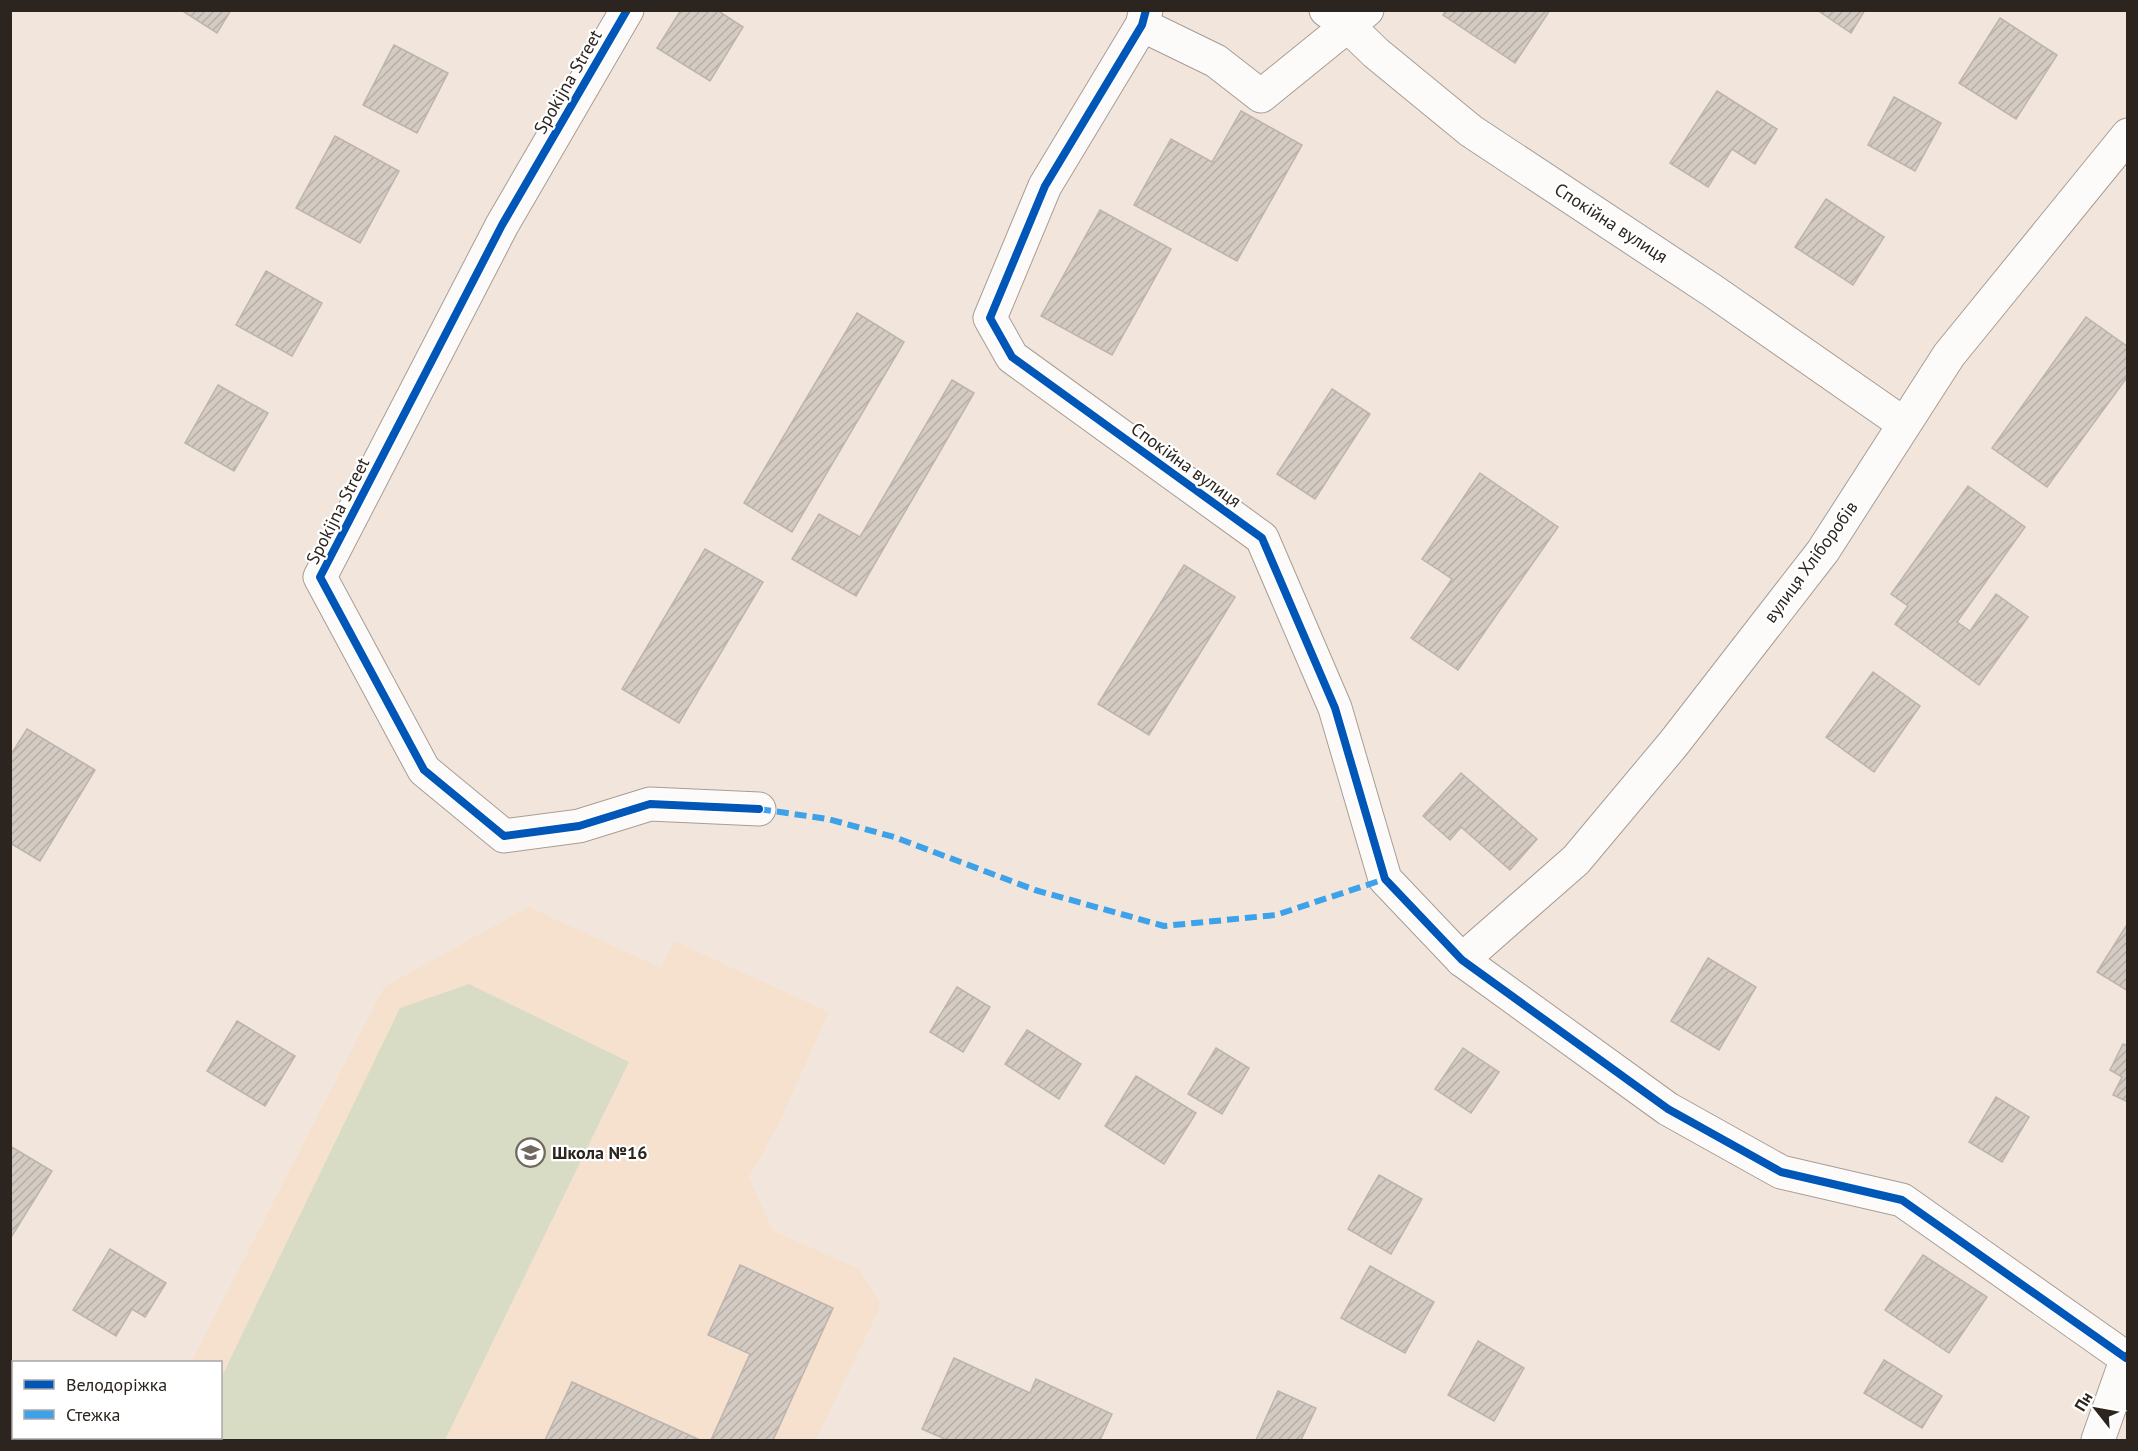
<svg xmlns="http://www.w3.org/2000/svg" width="2138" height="1451" font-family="'PT Sans',sans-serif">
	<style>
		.built { fill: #f6e1cf }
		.grass { fill: #d8dcc5 }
		.building { fill: url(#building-hatch); stroke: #bdb4ad; stroke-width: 1.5 }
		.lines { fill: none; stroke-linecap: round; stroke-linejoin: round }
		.minor-casing { stroke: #a79d96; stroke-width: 35 }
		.minor { stroke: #fdfbfa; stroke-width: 33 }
		.quiet { stroke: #3ea2ea; stroke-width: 6; stroke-dasharray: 12 6; stroke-linecap: butt }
		.cycleway-casing { stroke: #fff; stroke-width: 11 }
		.cycleway { stroke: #0057b8; stroke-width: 8 }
		.labels { text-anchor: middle; stroke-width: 4.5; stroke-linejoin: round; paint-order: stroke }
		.street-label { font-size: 18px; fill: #2c241e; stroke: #fff }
		.poi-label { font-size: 18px; font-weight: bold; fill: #2c241e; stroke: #fff; text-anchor: start }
	</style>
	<defs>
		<pattern id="building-hatch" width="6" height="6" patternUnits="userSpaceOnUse" patternTransform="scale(1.5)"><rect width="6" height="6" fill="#d4cbc3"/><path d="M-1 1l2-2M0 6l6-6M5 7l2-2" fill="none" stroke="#b6aea7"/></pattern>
	</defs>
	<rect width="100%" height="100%" fill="#f2e6dc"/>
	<!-- built -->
	<path class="built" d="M529 907 661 968 674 941 829 1012 776 1130 749 1177 773 1231 859 1269 881 1305 816 1440H151L153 1438H220V1362H191L384 987Z"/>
	<!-- grass -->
	<path class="grass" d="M469 984 629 1062 445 1440H190L192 1438H220L221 1378 400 1008Z"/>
	<!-- building -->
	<g class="building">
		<path d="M181 10H231L217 33Z"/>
		<path d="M681 10H717L743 27 710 81 657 48Z"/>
		<path d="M1446 10H1550L1515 63 1443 15Z"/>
		<path d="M1817 10H1865L1851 33Z"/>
		<path d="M2000 18 2057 55 2016 119 1959 83Z"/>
		<path d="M394 45 448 73 417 133 363 105Z"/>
		<path d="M1717 91 1777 129 1755 164 1732 149 1708 187 1670 163Z"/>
		<path d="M1894 97 1941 123 1915 171 1868 145Z"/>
		<path d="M1241 111 1302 145 1237 261 1134 205 1171 139 1212 162Z"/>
		<path d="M335 136 399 171 360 243 296 208Z"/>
		<path d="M1826 199 1884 237 1853 285 1795 247Z"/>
		<path d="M1100 210 1171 249 1112 355 1041 316Z"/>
		<path d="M266 271 322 303 292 356 236 325Z"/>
		<path d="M857 313 904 342 792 532 744 503Z"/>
		<path d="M2086 317 2128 347V376L2047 487 1992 448Z"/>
		<path d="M952 380 974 393 856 596 792 559 819 514 860 537Z"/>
		<path d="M218 385 268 413 234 471 185 443Z"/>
		<path d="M1332 389 1370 414 1315 499 1277 474Z"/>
		<path d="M1480 473 1558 527 1458 670 1411 638 1452 579 1422 559Z"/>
		<path d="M1968 486 2025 527 1957 622 1970 631 1996 594 2028 617 1979 685 1895 624 1908 606 1891 594Z"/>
		<path d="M705 549 763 582 679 723 622 689Z"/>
		<path d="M1184 565 1235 597 1149 735 1098 704Z"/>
		<path d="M1873 672 1920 706 1874 772 1826 737Z"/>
		<path d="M27 729 95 770 40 861 10 843V756Z"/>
		<path d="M1461 773 1537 839 1510 870 1461 827 1450 840 1423 816Z"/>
		<path d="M2128 923V991L2097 972Z"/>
		<path d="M1708 958 1756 987 1719 1050 1671 1021Z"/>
		<path d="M957 987 990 1007 963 1052 930 1032Z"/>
		<path d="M237 1021 295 1056 265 1106 207 1071Z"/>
		<path d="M1027 1030 1081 1064 1059 1099 1005 1064Z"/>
		<path d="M2123 1044 2128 1046V1102L2113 1095 2122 1077 2110 1070Z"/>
		<path d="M1216 1048 1249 1068 1222 1114 1188 1094Z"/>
		<path d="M1463 1048 1499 1072 1471 1113 1435 1089Z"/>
		<path d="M1136 1076 1196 1113 1164 1164 1105 1126Z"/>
		<path d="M1996 1097 2029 1117 2002 1162 1969 1142Z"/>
		<path d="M10 1146 52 1171 10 1239Z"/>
		<path d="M1379 1175 1422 1199 1391 1254 1348 1229Z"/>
		<path d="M110 1249 166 1283 145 1317 132 1309 116 1336 73 1310Z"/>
		<path d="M1923 1255 1987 1297 1949 1353 1885 1310Z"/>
		<path d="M740 1265 833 1308 773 1440H711L750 1354 708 1335Z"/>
		<path d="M1370 1266 1434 1302 1405 1353 1341 1318Z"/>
		<path d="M1478 1341 1524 1368 1494 1421 1448 1395Z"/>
		<path d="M954 1358 1030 1393 1036 1379 1112 1414 1100 1440H947L922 1429Z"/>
		<path d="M1884 1360 1942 1396 1922 1428 1864 1393Z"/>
		<path d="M572 1382 700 1440H545Z"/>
		<path d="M1278 1391 1316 1408 1301 1440H1256Z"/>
	</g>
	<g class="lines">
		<defs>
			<g id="minor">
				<path d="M627 10 502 225 320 577 424 770 504 836 579 826 650 804 759 809"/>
				<path d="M1146 10 1142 25 1045 186 990 318 1012 357 1262 538 1335 708 1385 879 1462 960 1668 1109 1781 1172 1902 1200 2126 1358"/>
				<path d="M1326 10 1348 26 1376 53 1471 131 1713 291 1904 424"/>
				<path d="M1142 25 1216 61 1261 96 1367 10"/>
				<path d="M1462 960 1576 860 1674 743 1823 551 1949 355 2128 135"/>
				<path d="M2098 1440 2128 1355"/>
			</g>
		</defs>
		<!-- minor casing -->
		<use href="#minor" class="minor-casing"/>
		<!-- minor -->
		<use href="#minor" class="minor"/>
		<!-- quiet -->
		<path class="quiet" d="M759 809 828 819 894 837 1035 890 1164 926 1276 915 1385 879"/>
		<defs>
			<g id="cycleway">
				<path d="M627 10 502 225 320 577 424 770 504 836 579 826 650 804 759 809"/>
				<path d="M1146 10 1142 25 1045 186 990 318 1012 357 1262 538 1335 708 1385 879 1462 960 1668 1109 1781 1172 1902 1200 2126 1358 2128 1355"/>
			</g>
		</defs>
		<!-- cycleway casing -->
		<use href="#cycleway" class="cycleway-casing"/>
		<!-- cycleway -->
		<use href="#cycleway" class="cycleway"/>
	</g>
	<!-- icons -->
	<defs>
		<symbol id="school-ring" viewBox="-11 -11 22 22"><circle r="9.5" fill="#fff" stroke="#716860" stroke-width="1.5"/><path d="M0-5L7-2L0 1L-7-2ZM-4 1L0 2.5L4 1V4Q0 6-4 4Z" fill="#716860"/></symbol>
	</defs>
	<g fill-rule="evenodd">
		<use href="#school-ring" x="514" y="1136" width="33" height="33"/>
	</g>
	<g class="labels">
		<!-- street labels -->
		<g class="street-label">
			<text transform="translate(568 82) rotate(-60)" y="6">Spokijna Street</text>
			<text transform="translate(1611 223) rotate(33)" y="6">Спокійна вулиця</text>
			<text transform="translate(1186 465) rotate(36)" y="6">Спокійна вулиця</text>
			<text transform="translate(338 511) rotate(-63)" y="6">Spokijna Street</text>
			<text transform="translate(1811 562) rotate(-54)" y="6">вулиця Хліборобів</text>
		</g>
		<!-- poi labels -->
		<g class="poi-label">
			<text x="552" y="1159">Школа №16</text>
		</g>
	</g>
	<!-- border -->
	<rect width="2138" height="1451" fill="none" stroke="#2c241e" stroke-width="24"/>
	<!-- legend -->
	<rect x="12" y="1361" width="210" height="78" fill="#ffffff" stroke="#aba7a5" stroke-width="1.5"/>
	<rect x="24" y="1380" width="30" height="9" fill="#0057b8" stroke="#aba7a5" stroke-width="1.5"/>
	<text x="66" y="1391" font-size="18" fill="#2c241e">Велодоріжка</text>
	<rect x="24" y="1410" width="30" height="9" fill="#3ea2ea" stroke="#aba7a5" stroke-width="1.5"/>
	<text x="66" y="1421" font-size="18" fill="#2c241e">Стежка</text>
	<!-- north arrow -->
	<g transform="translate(2096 1409) rotate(301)" stroke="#ffffff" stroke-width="4.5" paint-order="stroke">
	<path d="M0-4.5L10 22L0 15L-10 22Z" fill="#2c241e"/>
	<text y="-9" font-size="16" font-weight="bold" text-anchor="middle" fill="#2c241e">Пн</text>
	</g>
</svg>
